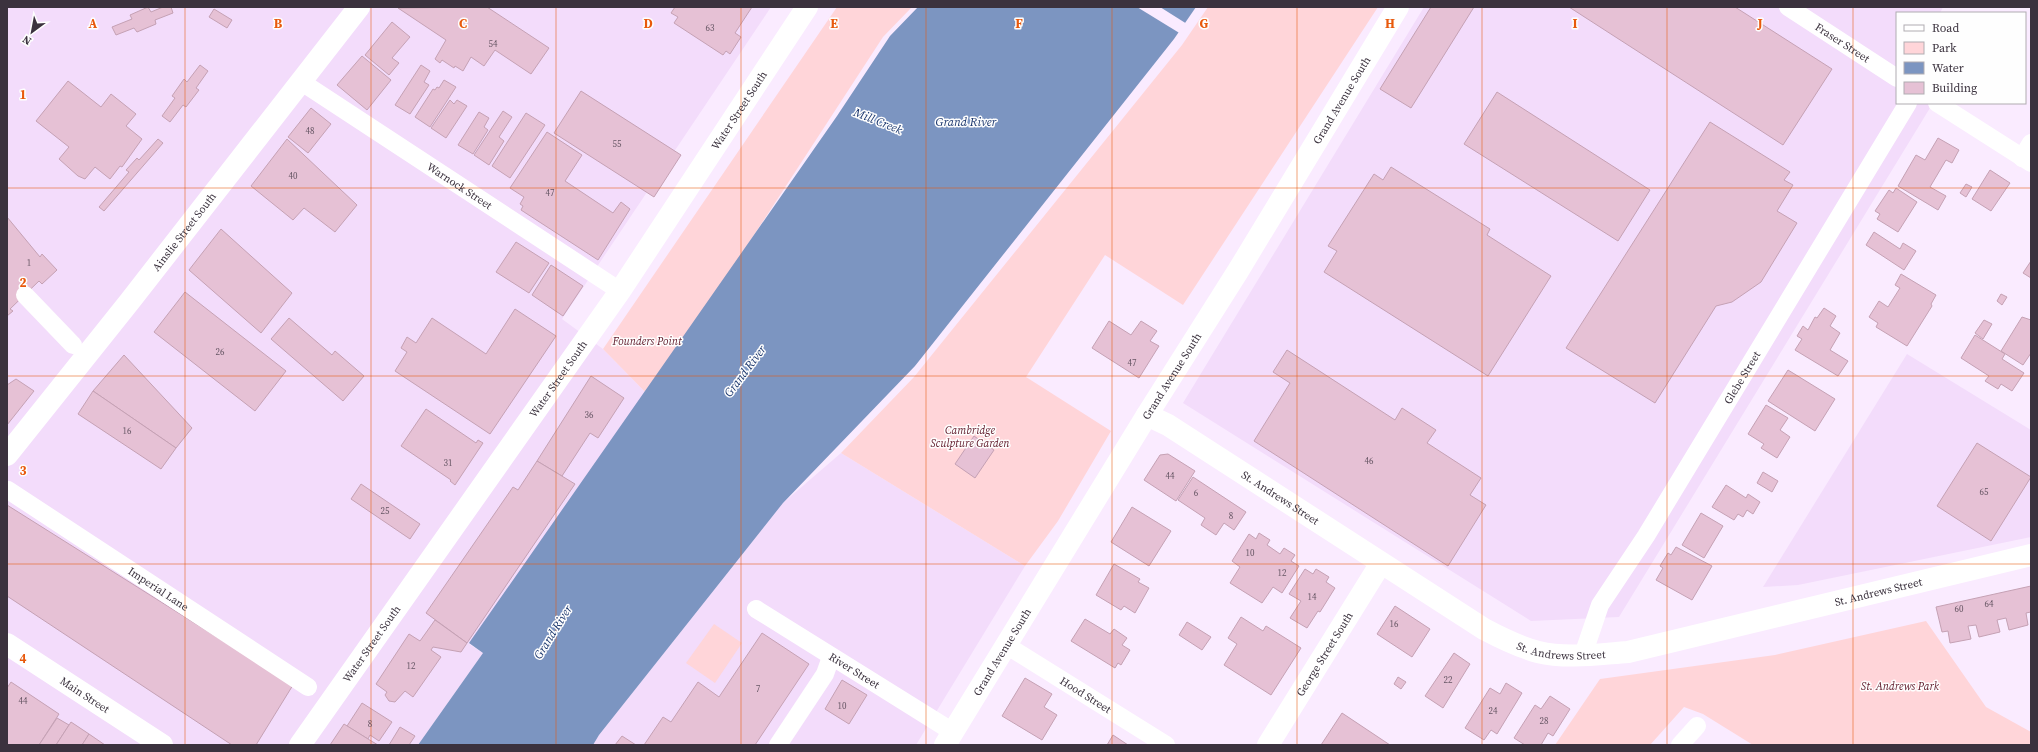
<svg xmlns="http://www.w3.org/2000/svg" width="2038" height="752" font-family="'Source Serif 4',serif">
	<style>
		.built { fill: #f3dcfb }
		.green { fill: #ffd5d9 }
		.water { fill: #7c95c1 }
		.pier { fill: #faebff }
		.building { fill: #e6c1d5; stroke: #c5a1b4 }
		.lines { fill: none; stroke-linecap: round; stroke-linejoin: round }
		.street { stroke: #fff; stroke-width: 18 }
		.secondary { stroke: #fff; stroke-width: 22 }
		.primary { stroke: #fff; stroke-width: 22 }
		.grid { fill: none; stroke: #e8590c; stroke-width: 1; stroke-opacity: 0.55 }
		.labels { text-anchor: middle; stroke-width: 3; stroke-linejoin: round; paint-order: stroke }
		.number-label { font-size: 9px; fill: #665664 }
		.street-label { font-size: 11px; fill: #3b323e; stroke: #fefefe }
		.park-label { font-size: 11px; font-style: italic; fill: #5f1929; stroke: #fefefe }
		.water-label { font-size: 12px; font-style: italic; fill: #1b376e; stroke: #fefefe }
		.grid-label { font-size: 13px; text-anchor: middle; font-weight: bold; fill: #e8590c; stroke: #fefefe; stroke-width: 3; stroke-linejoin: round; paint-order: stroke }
	</style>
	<rect width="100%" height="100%" fill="#faebff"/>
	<!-- built -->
	<g class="built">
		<path d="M7 7H771L562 319 603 349 649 396 469 644 483 653 418 745H7Z"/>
		<path d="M1424 7H1943L1940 13H1897V103H1933L1619 617 1531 621 1183 403Z"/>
		<path d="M1907 354 2031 430V537L1798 585 1763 587Z"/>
		<path d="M841 453 1025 566 916 745H593L599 735 783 503Z"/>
	</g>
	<!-- green -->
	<g class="green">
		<path d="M837 7H912L883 37 649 396 603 349Z"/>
		<path d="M1208 7H1378L1183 305 1105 255 1026 377 1111 431 1058 521 1025 566 841 453 914 377 1182 45Z"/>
		<path d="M1926 621 1986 707 2031 732V745H1753L1703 714 1684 707 1650 745H1555L1600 679 1775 655Z"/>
		<path d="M714 624 742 643 715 683 686 663Z"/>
	</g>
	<!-- water -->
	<path class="water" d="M918 7H1196L1174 39 915 366 783 503 599 735 593 745H418L483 653 469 643 837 116 890 36Z"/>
	<!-- pier -->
	<path class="pier" d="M1137 7H1160L1187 24 1181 34Z"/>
	<!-- building -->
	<g class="building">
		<path d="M148 7 151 12 163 7H171L173 13 155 20 156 24 137 32 134 28 116 35 112 27 132 19 130 15Z"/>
		<path d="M487 7 549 48 531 74 495 50 484 66 471 57 463 71 455 66 454 68 442 60 440 63 435 59 446 40 398 8Z"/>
		<path d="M675 7H752L735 33 741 37 730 54 726 51 723 55 674 23 678 17 671 13Z"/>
		<path d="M1431 7H1474L1411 108 1380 89Z"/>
		<path d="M1569 7H1735L1832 69 1783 145Z"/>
		<path d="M214 9 232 20 227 28 209 17Z"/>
		<path d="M392 22 410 37 392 58 399 63 389 75 365 55Z"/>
		<path d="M362 56 391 80 367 110 337 85Z"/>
		<path d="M200 65 208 71 196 88 199 90 186 107 183 105 170 122 162 116 175 98 172 96 184 79 187 82Z"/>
		<path d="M421 65 430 71 424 82 429 85 410 114 395 105Z"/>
		<path d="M444 80 456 87 430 127 415 117 433 89 435 90 437 87 439 88Z"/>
		<path d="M68 81 101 107 111 94 136 114 126 126 142 139 122 167 120 166 110 179 95 167 85 179 78 176 59 159 69 147 36 121Z"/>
		<path d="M581 91 681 155 654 197 554 133Z"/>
		<path d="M1497 92 1650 190 1618 241 1464 144Z"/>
		<path d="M450 100 454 104 457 100 467 106 446 138 431 128Z"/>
		<path d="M311 108 331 124 308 153 288 137Z"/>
		<path d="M503 111 512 117 499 137 504 141 489 165 474 155Z"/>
		<path d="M479 112 489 118 484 127 488 130 473 154 458 145Z"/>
		<path d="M526 113 545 125 510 178 492 166Z"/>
		<path d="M1710 122 1790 172 1784 180 1793 185 1777 211 1797 223 1761 282 1732 302 1716 306 1655 403 1566 348Z"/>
		<path d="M547 132 582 155 565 181 613 213 621 202 630 209 598 260 521 210 523 206 520 204 524 197 510 188Z"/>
		<path d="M1938 138 1959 150 1952 163 1946 160 1930 187 1946 196 1938 210 1898 186 1916 155 1925 160Z"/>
		<path d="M158 139 163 143 104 211 99 207 129 172 126 170 137 158 139 160Z"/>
		<path d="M287 139 357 205 335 232 304 208 293 220 251 186Z"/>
		<path d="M1391 167 1490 229 1487 235 1551 276 1488 376 1324 272 1337 251 1328 246 1374 174 1383 180Z"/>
		<path d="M1990 170 2010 183 1991 211 1972 199Z"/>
		<path d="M1966 184 1972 187 1966 197 1960 193Z"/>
		<path d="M1896 188 1917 202 1898 232 1877 219 1880 214 1875 211 1889 190 1893 193Z"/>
		<path d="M7 217 40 257 42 254 57 270 42 284 39 281 10 309 13 311 7 316Z"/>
		<path d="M221 229 292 293 261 333 189 270Z"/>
		<path d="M1874 232 1900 249 1903 243 1916 251 1904 270 1866 245Z"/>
		<path d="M516 242 549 263 529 293 496 272Z"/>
		<path d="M2031 261V278L2023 273Z"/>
		<path d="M551 265 583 286 563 316 532 295Z"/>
		<path d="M1901 274 1936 295 1931 304 1932 306 1907 346 1876 327 1878 323 1869 317 1879 301 1888 307 1900 288 1895 285Z"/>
		<path d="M185 292 286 371 255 411 154 332Z"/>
		<path d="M2001 294 2007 297 2002 305 1997 301Z"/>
		<path d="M1824 308 1836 316 1830 326 1840 333 1830 350 1848 361 1838 376 1795 350 1802 339 1797 336 1803 326 1808 330 1815 317 1817 318Z"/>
		<path d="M515 309 556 336 490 434 395 371 407 352 401 348 407 337 416 343 432 318 486 354Z"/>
		<path d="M2022 317 2031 320V353L2023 365 2001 351Z"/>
		<path d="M289 318 332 355 335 351 364 376 343 401 271 339Z"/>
		<path d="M1984 320 1992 324 1983 339 1975 333Z"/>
		<path d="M1109 321 1131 335 1141 321 1157 331 1150 341 1159 346 1139 378 1092 348Z"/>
		<path d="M1975 335 2005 354 2002 359 2024 373 2012 391 2001 384 1998 389 1985 381 1989 376 1961 358Z"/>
		<path d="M1287 350 1395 420 1402 408 1436 430 1427 443 1481 478 1470 495 1486 505 1448 566 1254 441 1290 383 1273 372Z"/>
		<path d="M124 355 192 428 176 448 93 391Z"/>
		<path d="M1788 370 1835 399 1815 431 1768 401Z"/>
		<path d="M591 376 624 398 598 438 590 433 562 476 537 461Z"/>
		<path d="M16 379 34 391 7 425V385Z"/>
		<path d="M93 391 176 448 161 469 78 414Z"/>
		<path d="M1766 405 1788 418 1780 430 1790 437 1777 458 1761 448 1764 444 1748 434Z"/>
		<path d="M426 409 476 443 478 440 483 443 455 485 450 481 451 480 401 446Z"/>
		<path d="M974 436 994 450 975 478 955 464Z"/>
		<path d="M1977 443 2031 477 1991 541 1937 506Z"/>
		<path d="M1168 454 1195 471 1176 501 1144 480 1160 455Z"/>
		<path d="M537 461 575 484 467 643 426 613 513 487 518 490Z"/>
		<path d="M1763 472 1778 481 1772 492 1757 483Z"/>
		<path d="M1193 477 1246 512 1234 530 1224 523 1216 535 1201 525 1205 518 1178 500Z"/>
		<path d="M361 484 420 524 410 539 351 499Z"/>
		<path d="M1726 485 1746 498 1748 494 1760 502 1753 514 1747 510 1743 517 1738 514 1734 520 1712 507Z"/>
		<path d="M7 505 293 685 256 745H232L7 596Z"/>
		<path d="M1132 507 1171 531 1149 566 1111 542Z"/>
		<path d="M1701 513 1723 526 1704 558 1682 545Z"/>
		<path d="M1259 533 1270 540 1267 545 1280 554 1284 548 1295 555 1291 561 1299 566 1282 593 1273 587 1262 603 1230 583 1240 567 1232 561 1249 534 1256 539Z"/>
		<path d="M1676 547 1712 566 1692 600 1656 580 1663 568 1660 566 1668 553 1671 555Z"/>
		<path d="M1114 564 1140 579 1138 582 1149 588 1135 613 1124 606 1121 610 1096 595Z"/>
		<path d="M1305 569 1313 574 1316 569 1329 577 1326 582 1335 588 1320 612 1318 611 1307 628 1290 618 1301 601 1289 594Z"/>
		<path d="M2031 586V612L2026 613 2028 625 2009 630 2006 618 1997 620 2000 632 1979 637 1976 625 1968 626 1971 639 1950 643 1948 631 1942 632 1936 607Z"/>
		<path d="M1395 606 1430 629 1412 657 1377 634Z"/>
		<path d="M1241 617 1263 631 1266 626 1301 648 1271 695 1224 665 1237 644 1228 638Z"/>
		<path d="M1085 619 1110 634 1114 629 1127 638 1122 645 1130 650 1121 665 1118 663 1115 668 1071 641Z"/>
		<path d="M435 620 467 643 461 652 433 647 431 650 441 657 413 697 405 691 395 702 389 701 385 695 387 692 376 684 409 634 420 641Z"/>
		<path d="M1187 622 1211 637 1202 650 1179 635Z"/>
		<path d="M762 633 809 664 755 745H644L663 717 671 722 698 682 719 697Z"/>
		<path d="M1454 653 1470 664 1443 708 1425 696Z"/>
		<path d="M1398 677 1406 682 1401 689 1394 684Z"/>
		<path d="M1025 678 1052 694 1044 707 1057 715 1042 740 1002 716Z"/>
		<path d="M842 680 867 695 849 724 825 709Z"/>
		<path d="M11 682 59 714 39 745H7V688Z"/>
		<path d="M1506 683 1522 693 1497 734 1491 730 1484 740 1465 728 1490 688 1500 694Z"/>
		<path d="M1550 696 1570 709 1553 736 1548 733 1541 745H1525L1514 738 1535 705 1541 709Z"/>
		<path d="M362 703 392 722 379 741 370 735 368 739 347 726Z"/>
		<path d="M1342 713 1390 745H1321Z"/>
		<path d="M57 718 69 725 56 745H39Z"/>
		<path d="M71 722 89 734 82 745H56Z"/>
		<path d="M344 724 368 739 378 745H330Z"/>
		<path d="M400 727 415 736 409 745H389Z"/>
		<path d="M89 734 105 745H82Z"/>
		<path d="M1113 735 1128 745H1107Z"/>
		<path d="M622 736 636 745H615Z"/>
	</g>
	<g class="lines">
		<!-- street -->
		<g class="street">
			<path id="s1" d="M1788 7 1897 78"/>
			<path id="s2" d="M300 81 620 291"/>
			<path d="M1937 103 2031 163"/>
			<path d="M2022 158 2031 143"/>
			<path d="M25 295 73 345"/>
			<path id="s3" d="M8 490 308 687"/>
			<path id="s4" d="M756 609 953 732"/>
			<path id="s5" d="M1006 645 1166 745"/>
			<path id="s6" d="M1583 655 1600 605 1646 536 1908 103"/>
			<path d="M778 745 825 674 831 657"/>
			<path d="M1680 745 1697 726"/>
		</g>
		<!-- secondary -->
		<g class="secondary">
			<path id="s7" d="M1147 415 1168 425 1484 629C1501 638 1519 647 1538 652 1567 659 1599 654 1628 652L2031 555"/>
			<path id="s8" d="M7 644 162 745"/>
			<path id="s9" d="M945 745 1147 415 1238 271 1398 7"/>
			<path id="s10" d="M1268 745 1381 563"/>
		</g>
		<!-- primary -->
		<g class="primary">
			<path id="s11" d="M7 455 130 301 359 7"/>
			<path id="s12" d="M300 745 620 291 807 7"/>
		</g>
	</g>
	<!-- grid -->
	<path class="grid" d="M185 7V745M371 7V745M556 7V745M741 7V745M926 7V745M1112 7V745M1297 7V745M1482 7V745M1667 7V745M1853 7V745M7 188H2031M7 376H2031M7 564H2031"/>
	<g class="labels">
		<!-- number labels -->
		<g class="number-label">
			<text x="710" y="31">63</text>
			<text x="493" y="47">54</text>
			<text x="310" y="134">48</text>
			<text x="617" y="147">55</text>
			<text x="293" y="179">40</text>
			<text x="550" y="196">47</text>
			<text x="29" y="266">1</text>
			<text x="220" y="355">26</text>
			<text x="1132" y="366">47</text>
			<text x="589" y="418">36</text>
			<text x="127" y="434">16</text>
			<text x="1369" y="464">46</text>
			<text x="448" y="466">31</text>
			<text x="1170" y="479">44</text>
			<text x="1984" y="495">65</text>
			<text x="1196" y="496">6</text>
			<text x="385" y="514">25</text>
			<text x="1231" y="519">8</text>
			<text x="1250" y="556">10</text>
			<text x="1282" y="576">12</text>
			<text x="1312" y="600">14</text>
			<text x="1989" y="607">64</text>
			<text x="1959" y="612">60</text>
			<text x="1394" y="627">16</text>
			<text x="411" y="669">12</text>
			<text x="1448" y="683">22</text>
			<text x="758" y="692">7</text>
			<text x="23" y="704">44</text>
			<text x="842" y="709">10</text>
			<text x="1493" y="714">24</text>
			<text x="1544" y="724">28</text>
			<text x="370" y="727">8</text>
		</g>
		<!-- street labels -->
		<g class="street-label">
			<text dy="4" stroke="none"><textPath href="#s1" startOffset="65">Fraser Street</textPath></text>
			<text dy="4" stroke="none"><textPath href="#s9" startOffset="757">Grand Avenue South</textPath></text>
			<text dy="4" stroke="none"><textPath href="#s12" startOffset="772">Water Street South</textPath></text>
			<text dy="4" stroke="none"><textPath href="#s2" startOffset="191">Warnock Street</textPath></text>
			<text dy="4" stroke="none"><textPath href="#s11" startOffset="285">Ainslie Street South</textPath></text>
			<text dy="4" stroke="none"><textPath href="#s9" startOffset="433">Grand Avenue South</textPath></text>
			<text dy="4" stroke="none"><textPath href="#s6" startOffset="321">Glebe Street</textPath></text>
			<text dy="4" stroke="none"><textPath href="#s12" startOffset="448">Water Street South</textPath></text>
			<text dy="4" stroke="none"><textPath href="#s7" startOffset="157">St. Andrews Street</textPath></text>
			<text dy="4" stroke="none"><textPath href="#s3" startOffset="180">Imperial Lane</textPath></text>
			<text dy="4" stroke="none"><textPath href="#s7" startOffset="806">St. Andrews Street</textPath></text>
			<text dy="4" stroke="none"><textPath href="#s12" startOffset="124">Water Street South</textPath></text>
			<text dy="4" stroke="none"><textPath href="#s7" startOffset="481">St. Andrews Street</textPath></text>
			<text dy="4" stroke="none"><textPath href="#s9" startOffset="109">Grand Avenue South</textPath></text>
			<text dy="4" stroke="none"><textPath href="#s10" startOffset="107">George Street South</textPath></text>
			<text dy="4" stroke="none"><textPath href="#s4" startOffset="116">River Street</textPath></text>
			<text dy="4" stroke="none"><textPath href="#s8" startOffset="93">Main Street</textPath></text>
			<text dy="4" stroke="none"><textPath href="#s5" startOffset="94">Hood Street</textPath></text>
		</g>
		<!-- park labels -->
		<g class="park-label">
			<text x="647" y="345">Founders Point</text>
			<text x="970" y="434">Cambridge<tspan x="970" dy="13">Sculpture Garden</tspan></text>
			<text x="1900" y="690">St. Andrews Park</text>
		</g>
		<!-- water labels -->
		<g class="water-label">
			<text transform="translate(878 121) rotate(22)" y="4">Mill Creek</text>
			<text x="966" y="126">Grand River</text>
			<text transform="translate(745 371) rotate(-53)" y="4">Grand River</text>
			<text transform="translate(553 632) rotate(-58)" y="4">Grand River</text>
		</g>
	</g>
	<g class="grid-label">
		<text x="93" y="28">A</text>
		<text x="278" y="28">B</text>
		<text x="463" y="28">C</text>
		<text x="648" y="28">D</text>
		<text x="834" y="28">E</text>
		<text x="1019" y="28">F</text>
		<text x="1204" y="28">G</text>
		<text x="1390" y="28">H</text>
		<text x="1575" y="28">I</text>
		<text x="1760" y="28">J</text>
		<text x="23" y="99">1</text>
		<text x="23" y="287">2</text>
		<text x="23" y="475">3</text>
		<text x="23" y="663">4</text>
	</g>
	<!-- border -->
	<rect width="2038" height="752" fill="none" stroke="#3b323e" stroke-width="16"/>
	<!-- legend -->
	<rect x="1896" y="12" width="130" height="92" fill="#fefefe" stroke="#b0acb1"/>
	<rect x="1904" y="25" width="20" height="6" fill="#ffffff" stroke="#b0acb1"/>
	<text x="1932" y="32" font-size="12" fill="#3b323e">Road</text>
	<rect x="1904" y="42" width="20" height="12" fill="#ffd5d9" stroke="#b0acb1"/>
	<text x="1932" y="52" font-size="12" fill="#3b323e">Park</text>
	<rect x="1904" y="62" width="20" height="12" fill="#7c95c1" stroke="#b0acb1"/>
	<text x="1932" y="72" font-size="12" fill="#3b323e">Water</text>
	<rect x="1904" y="82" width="20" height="12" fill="#e6c1d5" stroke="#b0acb1"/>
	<text x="1932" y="92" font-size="12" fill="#3b323e">Building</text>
	<!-- north arrow -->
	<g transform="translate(32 32) rotate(212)" stroke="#fefefe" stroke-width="3" paint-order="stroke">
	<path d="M0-3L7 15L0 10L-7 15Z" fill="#3b323e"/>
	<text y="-6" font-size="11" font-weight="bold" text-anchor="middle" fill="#3b323e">N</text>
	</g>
</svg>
